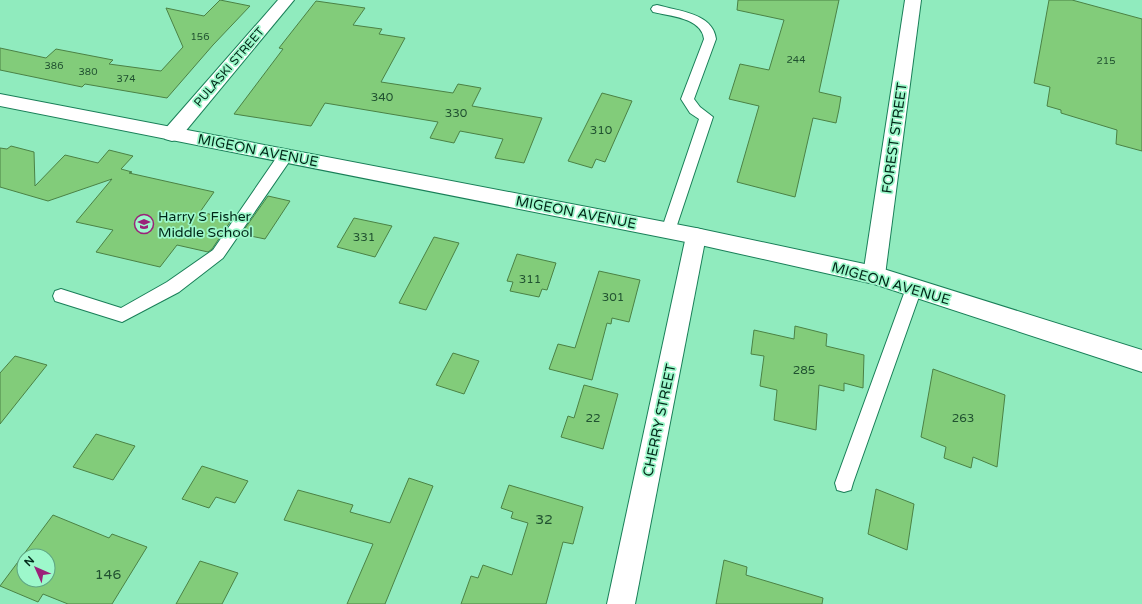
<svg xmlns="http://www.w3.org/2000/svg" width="1142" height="604" font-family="'Varela Round',sans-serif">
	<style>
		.building { fill: #82cc7a; stroke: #4b8245; fill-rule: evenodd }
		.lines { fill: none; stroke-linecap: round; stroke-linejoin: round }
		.service-casing { stroke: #197f58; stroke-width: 2 }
		.minor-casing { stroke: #197f58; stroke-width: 2 }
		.secondary-casing { stroke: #197f58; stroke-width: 2 }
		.service { fill: #fff; fill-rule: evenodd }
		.minor { fill: #fff; fill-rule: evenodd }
		.secondary { fill: #fff; fill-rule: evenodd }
		.labels { text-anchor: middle; stroke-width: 3.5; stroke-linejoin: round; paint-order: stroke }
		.far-number-label { font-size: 10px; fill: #205130 }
		.far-street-label { font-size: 12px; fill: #002818; stroke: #9df8cb }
		.number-label { font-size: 12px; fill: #205130 }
		.street-label { font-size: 14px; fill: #002818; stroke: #9df8cb }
		.poi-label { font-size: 14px; fill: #002818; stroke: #9df8cb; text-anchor: start }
		.near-number-label { font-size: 14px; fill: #205130 }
	</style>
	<rect width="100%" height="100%" fill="#90ebbe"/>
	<!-- building -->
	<g class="building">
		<path d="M220 0 250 6 213 45 167 98 85 84 82 87 0 70V48L46 58 56 49 113 60 109 64 161 71 183 47 166 8 204 16Z"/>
		<path d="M738 0H839L819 92 841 97 839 109 836 123 813 118 795 197 737 182 759 106 729 99 740 64 769 70 784 20 737 10Z"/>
		<path d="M1049 0H1072L1142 19V151L1116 144 1117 130 1061 113V110L1047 106 1050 87 1034 83Z"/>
		<path d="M316 1 365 8 353 25 382 29 379 34 405 38 381 82 453 93 458 84 481 88 472 106 542 118 524 163 495 158 503 139 460 131 454 143 430 138 438 122 325 103 311 126 234 114 283 49 279 48Z"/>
		<path d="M602 93 632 101 605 162 596 159 592 168 568 161Z"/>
		<path d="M11 146 34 152 35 186 65 155 98 163 109 150 133 156 121 169 132 172 129 173 214 192 200 212 232 219 212 249 208 252 177 245 160 267 96 252 113 230 76 222 112 179 48 201 0 187V148L7 149Z"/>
		<path d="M268 196 290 201 265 239 241 234Z"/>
		<path d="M354 218 392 226 375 257 337 247Z"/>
		<path d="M434 237 459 243 426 310 399 303Z"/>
		<path d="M517 254 556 263 547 290 542 289 539 297 510 291 513 282 507 281Z"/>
		<path d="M599 271 640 280 629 322 612 318 611 324 607 323 592 380 549 369 558 344 575 348Z"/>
		<path d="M795 326 827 334 826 346 864 355 863 388 844 383V391L819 385 816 430 774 420 777 390 760 386 764 356 751 354 754 330 794 339Z"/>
		<path d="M453 353 479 361 464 394 436 385Z"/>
		<path d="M15 356 47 365 0 424V373Z"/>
		<path d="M933 369 1005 395 997 467 973 457 971 468 944 458 946 447 921 437Z"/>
		<path d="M584 385 618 394 603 449 561 437 568 416 574 418Z"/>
		<path d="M96 434 135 446 113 480 73 467Z"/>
		<path d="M202 466 248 481 235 503 216 497 209 508 182 499Z"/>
		<path d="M409 478 433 486 385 604H347L373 544 284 520 298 490 353 505 350 512 390 523Z"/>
		<path d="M509 485 583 507 573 544 563 542 546 604H461L471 576 478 578 483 565 512 575 528 523 511 518 513 512 501 508Z"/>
		<path d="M876 489 914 504 907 550 868 534Z"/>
		<path d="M53 515 109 538 112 534 147 547 112 604H68L43 594 38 602 0 586ZM24 556H48V580H24Z"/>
		<path d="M724 560 747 567 746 575 823 598 822 604H716Z"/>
		<path d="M200 561 238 573 222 604H176Z"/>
	</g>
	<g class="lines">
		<defs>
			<g id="service">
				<path d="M657 5C678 11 713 13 716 39L694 99 700 107 713 117 675 231 673 235 668 237 663 235 661 231 699 119 690 113 681 99 704 39C702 18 670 16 653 12L651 9 653 6Z"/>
				<path d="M286 150 291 151 293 155 291 159 223 258 179 292 122 322 55 301 53 296 55 291 61 289 121 308 167 282 213 250 281 151Z"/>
				<path d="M914 281 920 283 922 288 853 483 851 490 844 492 837 490 835 483 906 288 908 283Z"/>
			</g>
			<g id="minor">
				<path d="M278 0H294L179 139 172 141 165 139 163 134 165 129Z"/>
				<path d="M905 0H921L885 275 882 281 874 284 866 281 863 275Z"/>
				<path d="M696 228 703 230 706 236 635 604H607L686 236 689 230Z"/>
			</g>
			<path id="secondary" d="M0 94 696 228 874 266 1142 350V372L874 284 696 244 0 106Z"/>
		</defs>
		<!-- service casing -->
		<use href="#service" class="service-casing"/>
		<!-- minor casing -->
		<use href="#minor" class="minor-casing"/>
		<!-- secondary casing -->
		<use href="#secondary" class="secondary-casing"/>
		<!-- service -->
		<use href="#service" class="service"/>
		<!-- minor -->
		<use href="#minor" class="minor"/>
		<!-- secondary -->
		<use href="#secondary" class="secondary"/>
	</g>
	<!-- icons -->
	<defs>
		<symbol id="school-ring" viewBox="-11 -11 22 22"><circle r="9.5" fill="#9df8cb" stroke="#9b2179" stroke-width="1.5"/><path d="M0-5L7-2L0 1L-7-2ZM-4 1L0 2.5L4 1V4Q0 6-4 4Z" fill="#9b2179"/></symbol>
	</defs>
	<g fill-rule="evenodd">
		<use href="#school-ring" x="133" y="213" width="22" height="22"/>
	</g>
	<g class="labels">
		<!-- far-number labels -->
		<g class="far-number-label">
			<text x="200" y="40">156</text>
			<text x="796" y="63">244</text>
			<text x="1106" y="64">215</text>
			<text x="54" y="69">386</text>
			<text x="88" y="75">380</text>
			<text x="126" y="82">374</text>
		</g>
		<!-- far-street labels -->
		<g class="far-street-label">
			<text transform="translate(229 67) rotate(-49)" y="4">PULASKI STREET</text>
		</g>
		<!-- number labels -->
		<g class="number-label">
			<text x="382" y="101">340</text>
			<text x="456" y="117">330</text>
			<text x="601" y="134">310</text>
			<text x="364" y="241">331</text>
			<text x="530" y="283">311</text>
			<text x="613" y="301">301</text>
			<text x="804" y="374">285</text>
			<text x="593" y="422">22</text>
			<text x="963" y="422">263</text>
		</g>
		<!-- street labels -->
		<g class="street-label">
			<text transform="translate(894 138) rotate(-82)" y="5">FOREST STREET</text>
			<text transform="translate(258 150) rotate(11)" y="5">MIGEON AVENUE</text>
			<text transform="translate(576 212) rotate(11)" y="5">MIGEON AVENUE</text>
			<text transform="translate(891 283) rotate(16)" y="5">MIGEON AVENUE</text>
			<text transform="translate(659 420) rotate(-78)" y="5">CHERRY STREET</text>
		</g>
		<!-- poi labels -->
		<g class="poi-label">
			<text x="158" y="221">Harry S Fisher<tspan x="158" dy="16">Middle School</tspan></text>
		</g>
		<!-- near-number labels -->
		<g class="near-number-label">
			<text x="544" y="524">32</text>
			<text x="108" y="579">146</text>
		</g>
	</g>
	<!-- north arrow -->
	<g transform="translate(36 568) rotate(315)"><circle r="19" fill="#9df8cb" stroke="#5ea583"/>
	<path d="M0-3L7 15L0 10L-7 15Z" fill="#9b2179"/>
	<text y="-6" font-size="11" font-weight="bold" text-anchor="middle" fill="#002818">N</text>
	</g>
</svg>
